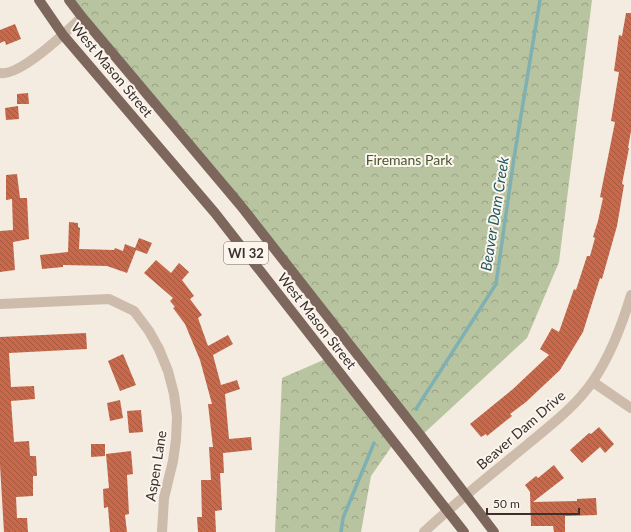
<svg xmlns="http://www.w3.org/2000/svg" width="631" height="532" font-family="Lato,sans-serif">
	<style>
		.park { fill: url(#park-crowns) }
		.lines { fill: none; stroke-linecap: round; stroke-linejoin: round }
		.stream { stroke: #7fb0b2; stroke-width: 3.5 }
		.building { fill: url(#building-back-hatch) }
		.minor { stroke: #cdbbac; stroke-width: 10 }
		.primary { stroke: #7d675c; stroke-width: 10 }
		.labels { text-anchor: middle; stroke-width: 4; stroke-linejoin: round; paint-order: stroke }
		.shield { fill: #fbf5ee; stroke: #756b66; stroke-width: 1 }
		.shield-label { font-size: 13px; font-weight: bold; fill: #3b302b }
		.street-label { font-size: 14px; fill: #3b302b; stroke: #fbf5ee }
		.park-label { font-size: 14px; fill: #4a5a2e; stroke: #fbf5ee }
		.water-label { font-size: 15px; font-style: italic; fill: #1f5a5e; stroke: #fbf5ee }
	</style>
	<defs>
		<pattern id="park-crowns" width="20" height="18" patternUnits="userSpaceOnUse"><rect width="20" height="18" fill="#b8c4a0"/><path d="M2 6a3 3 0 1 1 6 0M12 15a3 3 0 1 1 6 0" fill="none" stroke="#97a083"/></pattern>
		<pattern id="building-back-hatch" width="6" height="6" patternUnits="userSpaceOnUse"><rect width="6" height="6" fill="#c8694b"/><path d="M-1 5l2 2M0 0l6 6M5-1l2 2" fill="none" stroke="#a4573f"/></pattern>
	</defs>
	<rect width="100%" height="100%" fill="#f4ebe1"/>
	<!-- park -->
	<g class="park">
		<path d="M69 0H592L559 262 527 338 421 436Z"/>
		<path d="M328 358 394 443 371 476 361 532H275L282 378Z"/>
	</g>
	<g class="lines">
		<!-- stream -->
		<g class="stream">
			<path d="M416 409 496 284 514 158 540 0"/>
			<path d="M341 532 343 518 374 443"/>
		</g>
	</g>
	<!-- building -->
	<g class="building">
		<path d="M626 13H631V131L628 148H629L622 184 624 185 617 226 602 279 600 278 583 332 560 370 526 402 510 414 512 416 487 436 486 434 481 437 470 424 513 389 549 355 540 349 552 328 559 332 574 289 576 290 587 256H590L595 238 593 237 598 221 603 198 600 197 615 122 611 121 619 72 614 71 619 35 622 36Z"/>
		<path d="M15 24 21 39 6 45 5 41 0 43V30Z"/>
		<path d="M28 93 29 104H17V94Z"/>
		<path d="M18 106 19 119 6 120 5 108Z"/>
		<path d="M17 174 20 198H27L29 239 13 242 15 270 0 272V231L13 230 12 199 6 200V175Z"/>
		<path d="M69 222 78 223V227L80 228 79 249 114 250 115 248 123 251 125 244 135 248 139 238 152 243 147 254 136 250 127 273 107 266 63 265V267L42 269 40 255 68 252Z"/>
		<path d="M156 260 171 273 179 263 189 272 182 280 194 296 190 299 202 315 198 318 208 346 228 335 233 344 213 355 221 385 237 380 240 389 225 394 229 439 251 437 252 450 223 453 224 473H220L222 510 215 511 216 532H198L197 517H202L201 480H211L209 447H213L208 404H212L200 360 185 324 173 308 175 307 170 301 173 298 144 273Z"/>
		<path d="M86 333 87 349 9 353 11 387 34 386 35 399 11 401 14 442 29 441 30 456H36L37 476H33V496L16 497 17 518H27L28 532H4L0 465V337Z"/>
		<path d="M123 354 136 385 120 391 108 361Z"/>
		<path d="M120 400 123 418 110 421 107 403Z"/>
		<path d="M141 410 143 432 129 433 127 411Z"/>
		<path d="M599 427 614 444 605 453 600 447 582 463 570 450 589 433 591 434Z"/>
		<path d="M91 444H105V456L91 457Z"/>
		<path d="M131 451 133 474 127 475 129 514 125 515 127 532H110L108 507 104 508 103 489 109 488 106 454Z"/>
		<path d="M554 465 564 478 533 502 577 501V499L596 498 597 515 565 516V532H554L553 526H531L530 492 525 485 536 476 538 478Z"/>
	</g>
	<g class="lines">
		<!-- minor -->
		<g class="minor">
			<path d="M0 73C20 77 67 31 82 17"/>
			<path d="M0 304 109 299 134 311 149 331 159 349 168 371 174 394 177 417 176 440 173 461 164 498 162 532"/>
			<path d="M593 382 631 408"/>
			<path d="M424 532C457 501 493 473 528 444 551 425 576 406 593 381 611 355 622 325 631 295"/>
		</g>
		<!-- primary -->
		<g class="primary">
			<path d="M39 0 63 35 215 213 464 532"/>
			<path d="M69 0 82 17 241 206 421 436 494 532"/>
		</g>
	</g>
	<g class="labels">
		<!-- shield labels -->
		<rect class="shield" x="224" y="242" width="44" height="22" rx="3"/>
		<g class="shield-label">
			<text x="246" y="258">WI 32</text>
		</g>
		<!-- street labels -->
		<g class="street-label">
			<text transform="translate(112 70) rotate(50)" y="5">West Mason Street</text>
			<text transform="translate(317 321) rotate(52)" y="5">West Mason Street</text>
			<text transform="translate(521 430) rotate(-41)" y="5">Beaver Dam Drive</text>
			<text transform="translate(156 466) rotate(-81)" y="5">Aspen Lane</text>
		</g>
		<!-- park labels -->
		<g class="park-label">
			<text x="409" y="165">Firemans Park</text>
		</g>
		<!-- water labels -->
		<g class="water-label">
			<text transform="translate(495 214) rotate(-81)" y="5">Beaver Dam Creek</text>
		</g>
	</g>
	<!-- scale -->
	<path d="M487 508v6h92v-6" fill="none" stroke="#3b302b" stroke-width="2"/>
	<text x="493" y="508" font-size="12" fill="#3b302b" stroke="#fbf5ee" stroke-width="3" paint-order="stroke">50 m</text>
</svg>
